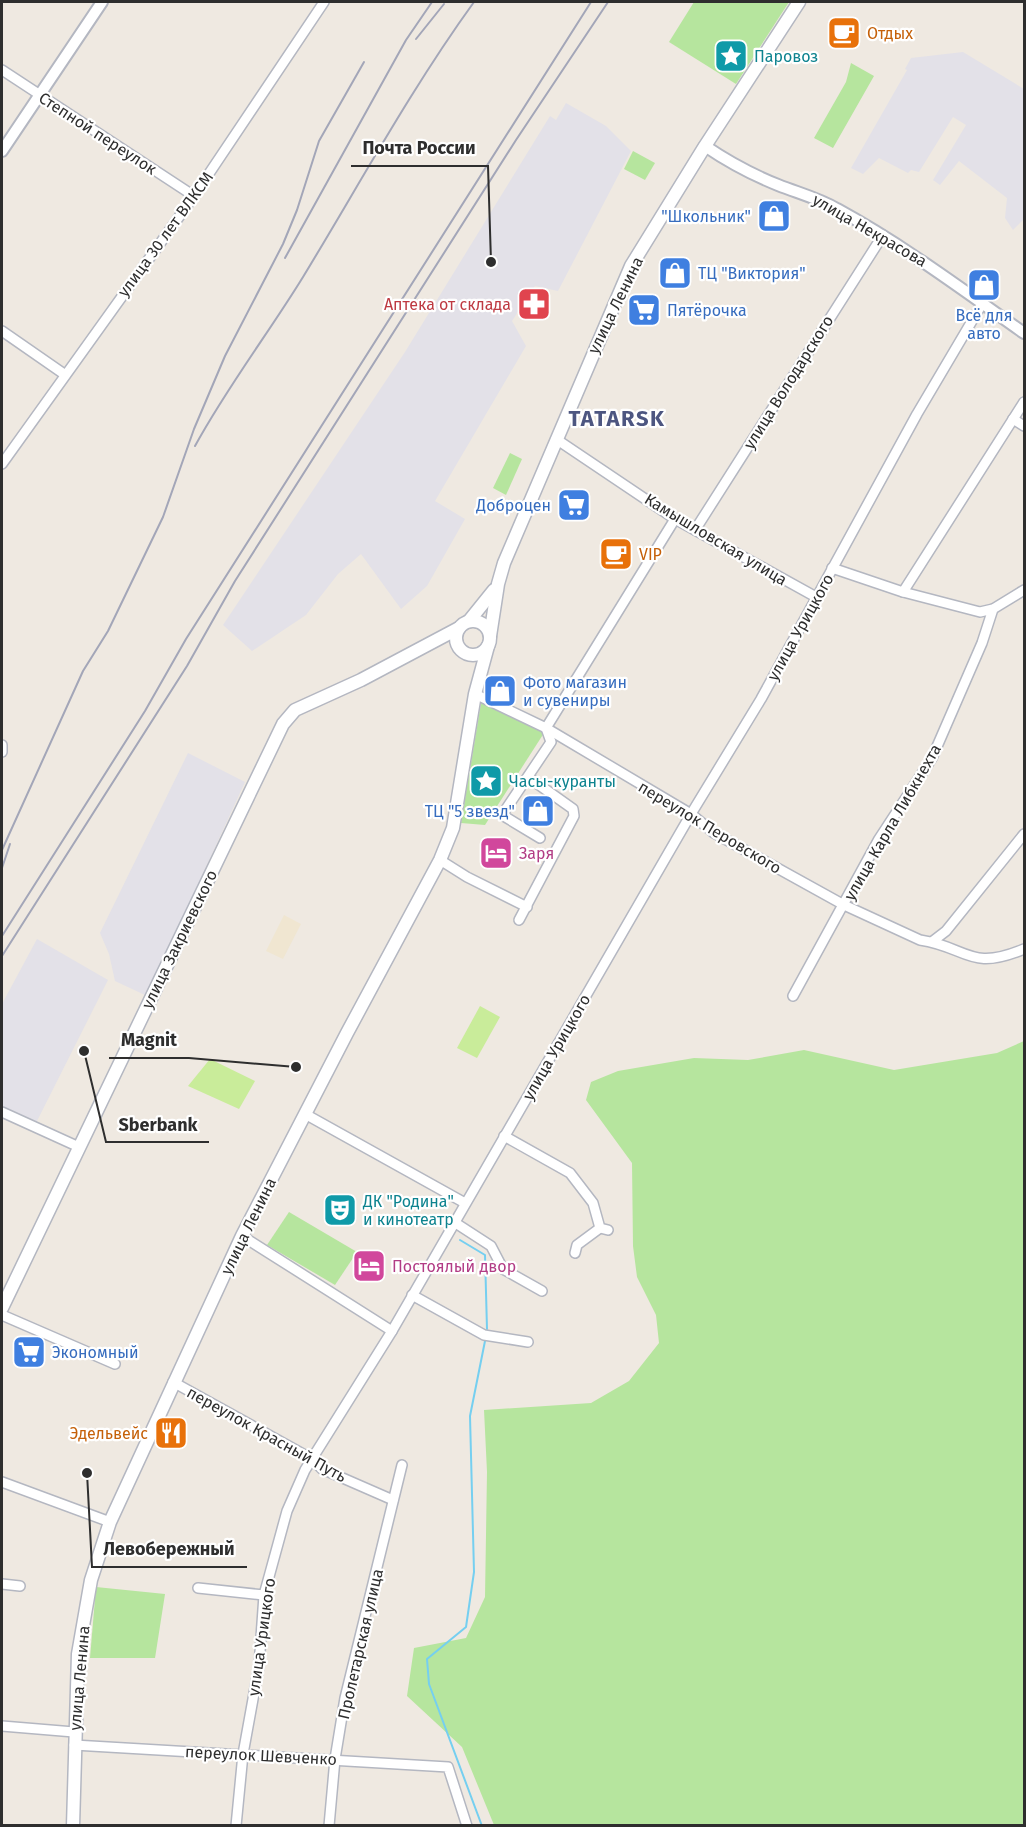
<svg xmlns="http://www.w3.org/2000/svg" width="1026" height="1827" font-family="'Fira Sans',sans-serif">
<rect width="100%" height="100%" fill="#efe9e1"/>
<g fill="#e3e1e8">
<polygon points="963,52 1024,89 1024,219 1013,230 1005,218 1007,198 959,161 940,185 933,180 966,125 953,117 919,172 911,170 908,173 879,158 863,174 851,168 907,70 905,69 911,58"/>
<polygon points="566,103 606,126 631,151 558,291 535,286 512,321 526,346 435,501 465,519 427,586 401,609 361,554 338,574 306,615 252,651 223,625 405,352 550,116 556,120"/>
<polygon points="188,753 245,782 147,996 115,981 109,954 100,933"/>
<polygon points="37,939 108,980 34,1127 2,1113 2,1004"/>
</g>
<polygon fill="#f0e6d1" points="284,915 301,924 283,959 266,951"/>
<g fill="#b6e59e">
<polygon points="694,2 789,2 736,84 669,42"/>
<polygon points="851,63 874,76 833,148 814,138 846,82"/>
<polygon points="633,151 655,163 645,180 624,169"/>
<polygon points="510,453 522,459 506,495 493,488"/>
<polygon points="481,703 544,733 485,825 461,823"/>
<polygon points="1024,1041 1024,1825 494,1825 462,1747 407,1696 414,1648 466,1638 485,1597 487,1472 484,1410 591,1403 629,1381 659,1343 656,1315 637,1277 633,1246 632,1163 586,1100 591,1082 618,1071 694,1058 748,1060 804,1050 894,1070 997,1053"/>
<polygon points="289,1212 357,1252 335,1285 267,1245"/>
<polygon points="96,1587 165,1594 155,1658 90,1658"/>
</g>
<g fill="#c9ec9a">
<polygon points="480,1006 500,1017 477,1058 457,1048"/>
<polygon points="210,1059 255,1081 239,1109 188,1086"/>
</g>
<g fill="none" stroke-linecap="round" stroke-linejoin="round">
<g stroke="#75cff0" stroke-width="2">
<polyline points="460,1240 485,1255 487,1329"/>
<polyline points="482,1826 429,1684 427,1659 466,1627 474,1572 470,1416 485,1341"/>
</g>
<defs>
<g id="minor">
<polyline points="2,70 194,196"/>
<polyline points="2,331 64,374"/>
<polyline points="1013,419 1024,426"/>
<polyline points="556,439 675,519 816,597"/>
<polyline points="2,464 194,196 324,2"/>
<polyline points="695,530 883,235"/>
<polyline points="832,568 903,592 980,612 993,609 1024,590"/>
<polyline points="903,592 1024,402"/>
<path d="M475,694L546,728L691,814L714,833L844,905L920,940C968,947 969,972 1024,949"/>
<polyline points="2,745 2,752"/>
<polyline points="540,838 502,815 551,742 546,728 675,519"/>
<polyline points="440,860 467,877 527,907"/>
<polyline points="519,920 574,816 573,809 528,777"/>
<polyline points="933,941 946,931 1024,834"/>
<polyline points="793,996 879,839 932,758 982,643 993,609"/>
<polyline points="2,1112 79,1147"/>
<polyline points="305,1114 465,1203"/>
<polyline points="504,1136 570,1173 593,1203 600,1228 608,1230"/>
<polyline points="454,1222 491,1246 503,1269 542,1291"/>
<polyline points="242,1236 392,1331"/>
<polyline points="575,1253 577,1245 600,1228"/>
<polyline points="412,1295 484,1335 528,1342"/>
<polyline points="2,1315 115,1364"/>
<polyline points="173,1382 312,1459 322,1469 393,1500"/>
<polyline points="2,1482 110,1522"/>
<polyline points="2,1584 20,1586"/>
<polyline points="198,1588 264,1595"/>
<polyline points="2,1726 74,1732"/>
<polyline points="74,1745 448,1767 467,1826"/>
<polyline points="236,1826 243,1754 259,1666 264,1595 287,1511 305,1470 392,1331 691,814 761,699 917,414 982,304"/>
<polyline points="329,1826 335,1759 345,1698 402,1465"/>
</g>
<g id="tertiary">
<path d="M705,146C727,161 753,175 778,185C798,193 818,198 837,209C903,245 963,290 1024,333"/>
<polyline points="2,151 102,2"/>
</g>
<g id="secondary">
<polyline points="469,621 494,590"/>
<circle cx="473" cy="638" r="17"/>
<polyline points="490,636 498,584 504,563 631,266 705,146 799,2"/>
<polyline points="2,1308 283,724 295,710 361,680 459,628"/>
<polyline points="73,1826 78,1654 91,1580 110,1522 242,1236 347,1033 440,860 453,828 475,694 488,646"/>
</g>
</defs>
<use href="#minor" stroke="#b4b7c1" stroke-width="12"/>
<use href="#tertiary" stroke="#b4b7c1" stroke-width="14"/>
<use href="#secondary" stroke="#b4b7c1" stroke-width="15"/>
<use href="#minor" stroke="#fff" stroke-width="9"/>
<use href="#tertiary" stroke="#fff" stroke-width="10"/>
<use href="#secondary" stroke="#fff" stroke-width="12"/>
<g stroke="#a3a6b8" stroke-width="2">
<polyline points="416,39 444,4"/>
<polyline points="285,258 406,40 432,2"/>
<path d="M195,446C227,387 268,334 303,277C359,185 411,89 474,2"/>
<polyline points="2,850 83,671 108,631 163,517 194,429 225,356 283,244 297,210 319,141 364,62"/>
<polyline points="2,868 10,844"/>
<polyline points="2,936 145,711 186,639 591,2"/>
<polyline points="2,956 187,666 235,581 516,140 608,2"/>
</g>
</g>
<defs>
<symbol id="cafe-square" viewBox="-11 -11 22 22"><rect x="-9" y="-9" width="18" height="18" rx="4" fill="#e8710a" stroke="#fff"/><path d="M-5.5-4.5H6V0H3Q3 3.5 0 3.5H-2.5Q-5.5 3.5-5.5 0ZM3-3.2v2h1.7v-2ZM-6 4.5H4V6H-6Z" fill="#fff"/></symbol>
<symbol id="sight-square" viewBox="-11 -11 22 22"><rect x="-9" y="-9" width="18" height="18" rx="4" fill="#0f9aa8" stroke="#fff"/><path d="M0-6L1.8-2.2L6-1.7L2.9 1.2L3.7 5.4L0 3.3L-3.7 5.4L-2.9 1.2L-6-1.7L-1.8-2.2Z" fill="#fff"/></symbol>
<symbol id="shop-square" viewBox="-11 -11 22 22"><rect x="-9" y="-9" width="18" height="18" rx="4" fill="#3f7fe0" stroke="#fff"/><path d="M-5-2.5h2.3a2.7 3.5 0 0 1 5.4 0H5L5.5 6h-11ZM-1.5-2.5h3a1.5 2.3 0 0 0-3 0Z" fill="#fff"/></symbol>
<symbol id="pharmacy-square" viewBox="-11 -11 22 22"><rect x="-9" y="-9" width="18" height="18" rx="4" fill="#e0444e" stroke="#fff"/><path d="M-2-6h4v4h4v4h-4v4h-4v-4h-4v-4h4Z" fill="#fff"/></symbol>
<symbol id="supermarket-square" viewBox="-11 -11 22 22"><rect x="-9" y="-9" width="18" height="18" rx="4" fill="#3f7fe0" stroke="#fff"/><path d="M-6-5.5h2.5l.6 2H6L4.5 2H-2.5L-4.4-4H-6ZM-1.5 3.2a1.3 1.3 0 1 0 .1 0ZM3 3.2a1.3 1.3 0 1 0 .1 0Z" fill="#fff"/></symbol>
<symbol id="hotel-square" viewBox="-11 -11 22 22"><rect x="-9" y="-9" width="18" height="18" rx="4" fill="#d1479c" stroke="#fff"/><path d="M-6-4.5h1.5V1H6V5H4.5V3h-9V5H-6ZM-4 0a1.8 1.8 0 1 1 3.6 0ZM.5 0V-2.5h3Q6-2.5 6 0Z" fill="#fff"/></symbol>
<symbol id="theatre-square" viewBox="-11 -11 22 22"><rect x="-9" y="-9" width="18" height="18" rx="4" fill="#0f9aa8" stroke="#fff"/><path d="M-5-5.5Q0-4 5-5.5V0Q5 5 0 6Q-5 5-5 0ZM-3.3-2.5H-1v1.5H-3.3ZM1-2.5H3.3v1.5H1ZM-2.8 1Q0 5.5 2.8 1Z" fill="#fff"/></symbol>
<symbol id="restaurant-square" viewBox="-11 -11 22 22"><rect x="-9" y="-9" width="18" height="18" rx="4" fill="#e8710a" stroke="#fff"/><path d="M-5-6h1v4h1v-4h1v4h1v-4h1v5L-1.5 .5V6h-2V.5L-5-1ZM5-6V6H3V1.5H1.5Q1.5-4 5-6Z" fill="#fff"/></symbol>
</defs>
<g fill-rule="evenodd">
<use href="#cafe-square" x="825" y="14" width="38" height="38"/>
<use href="#sight-square" x="712" y="37" width="38" height="38"/>
<use href="#shop-square" x="755" y="197" width="38" height="38"/>
<use href="#shop-square" x="656" y="254" width="38" height="38"/>
<use href="#shop-square" x="965" y="266" width="38" height="38"/>
<use href="#pharmacy-square" x="515" y="285" width="38" height="38"/>
<use href="#supermarket-square" x="625" y="291" width="38" height="38"/>
<use href="#supermarket-square" x="555" y="486" width="38" height="38"/>
<use href="#cafe-square" x="597" y="535" width="38" height="38"/>
<use href="#shop-square" x="481" y="672" width="38" height="38"/>
<use href="#sight-square" x="467" y="762" width="38" height="38"/>
<use href="#shop-square" x="519" y="792" width="38" height="38"/>
<use href="#hotel-square" x="477" y="834" width="38" height="38"/>
<use href="#theatre-square" x="321" y="1191" width="38" height="38"/>
<use href="#hotel-square" x="350" y="1247" width="38" height="38"/>
<use href="#supermarket-square" x="10" y="1333" width="38" height="38"/>
<use href="#restaurant-square" x="152" y="1414" width="38" height="38"/>
</g>
<g text-anchor="middle" stroke-width="4.5" stroke-linejoin="round" paint-order="stroke">
<g font-size="16" fill="#c56008" stroke="#fff" text-anchor="start">
<text x="867" y="39">Отдых</text>
<text x="639" y="560">VIP</text>
<text x="148" y="1439" text-anchor="end">Эдельвейс</text>
</g>
<g font-size="16" fill="#0d838f" stroke="#fff" text-anchor="start">
<text x="754" y="62">Паровоз</text>
<text x="509" y="787">Часы-куранты</text>
<text x="363" y="1207">ДК "Родина"<tspan x="363" dy="18">и кинотеатр</tspan></text>
</g>
<g font-size="16" fill="#2e2e2e" stroke="#fff">
<text transform="translate(98 133) rotate(33)" y="6">Степной переулок</text>
<text transform="translate(870 230) rotate(30)" y="6">улица Некрасова</text>
<text transform="translate(165 234) rotate(-54)" y="6">улица 30 лет ВЛКСМ</text>
<text transform="translate(615 305) rotate(-64)" y="6">улица Ленина</text>
<text transform="translate(788 382) rotate(-58)" y="6">улица Володарского</text>
<text transform="translate(716 539) rotate(31)" y="6">Камышловская улица</text>
<text transform="translate(800 627) rotate(-61)" y="6">улица Урицкого</text>
<text transform="translate(892 822) rotate(-60)" y="6">улица Карла Либкнехта</text>
<text transform="translate(710 827) rotate(31)" y="6">переулок Перовского</text>
<text transform="translate(179 939) rotate(-64)" y="6">улица Закриевского</text>
<text transform="translate(556 1047) rotate(-60)" y="6">улица Урицкого</text>
<text transform="translate(248 1226) rotate(-64)" y="6">улица Ленина</text>
<text transform="translate(267 1434) rotate(29)" y="6">переулок Красный Путь</text>
<text transform="translate(261 1637) rotate(-82)" y="6">улица Урицкого</text>
<text transform="translate(360 1644) rotate(-77)" y="6">Пролетарская улица</text>
<text transform="translate(79 1678) rotate(-85)" y="6">улица Ленина</text>
<text transform="translate(261 1755) rotate(3)" y="6">переулок Шевченко</text>
</g>
<g font-size="16" fill="#366cbe" stroke="#fff" text-anchor="start">
<text x="751" y="222" text-anchor="end">"Школьник"</text>
<text x="698" y="279">ТЦ "Виктория"</text>
<text x="667" y="316">Пятёрочка</text>
<text x="984" y="321" text-anchor="middle">Всё для<tspan x="984" dy="18">авто</tspan></text>
<text x="551" y="511" text-anchor="end">Доброцен</text>
<text x="523" y="688">Фото магазин<tspan x="523" dy="18">и сувениры</tspan></text>
<text x="515" y="817" text-anchor="end">ТЦ "5 звезд"</text>
<text x="52" y="1358">Экономный</text>
</g>
<g font-size="16" fill="#be3a42" stroke="#fff" text-anchor="end">
<text x="511" y="310">Аптека от склада</text>
</g>
<g font-size="16" fill="#b23c85" stroke="#fff" text-anchor="start">
<text x="519" y="859">Заря</text>
<text x="392" y="1272">Постоялый двор</text>
</g>
<g font-size="22" font-weight="bold" letter-spacing="1.5" fill="#4d5680" stroke="#fff">
<text x="617" y="426">TATARSK</text>
</g>
</g>
<path fill="none" stroke="#2e2e2e" stroke-width="2" d="M491 262L488 166H351M296 1067L189 1058H109M84 1051L106 1142H209M87 1473L92 1567H247"/>
<g fill="#2e2e2e" stroke="#fff" stroke-width="2">
<circle cx="491" cy="262" r="6"/>
<circle cx="296" cy="1067" r="6"/>
<circle cx="84" cy="1051" r="6"/>
<circle cx="87" cy="1473" r="6"/>
</g>
<g font-size="18" text-anchor="middle" font-weight="bold" fill="#2e2e2e" stroke="#fff" stroke-width="4.5" stroke-linejoin="round" paint-order="stroke">
<text x="419" y="154">Почта России</text>
<text x="149" y="1046">Magnit</text>
<text x="158" y="1131">Sberbank</text>
<text x="169" y="1555">Левобережный</text>
</g>
<rect width="1026" height="1827" fill="none" stroke="#2e2e2e" stroke-width="6"/>
</svg>
